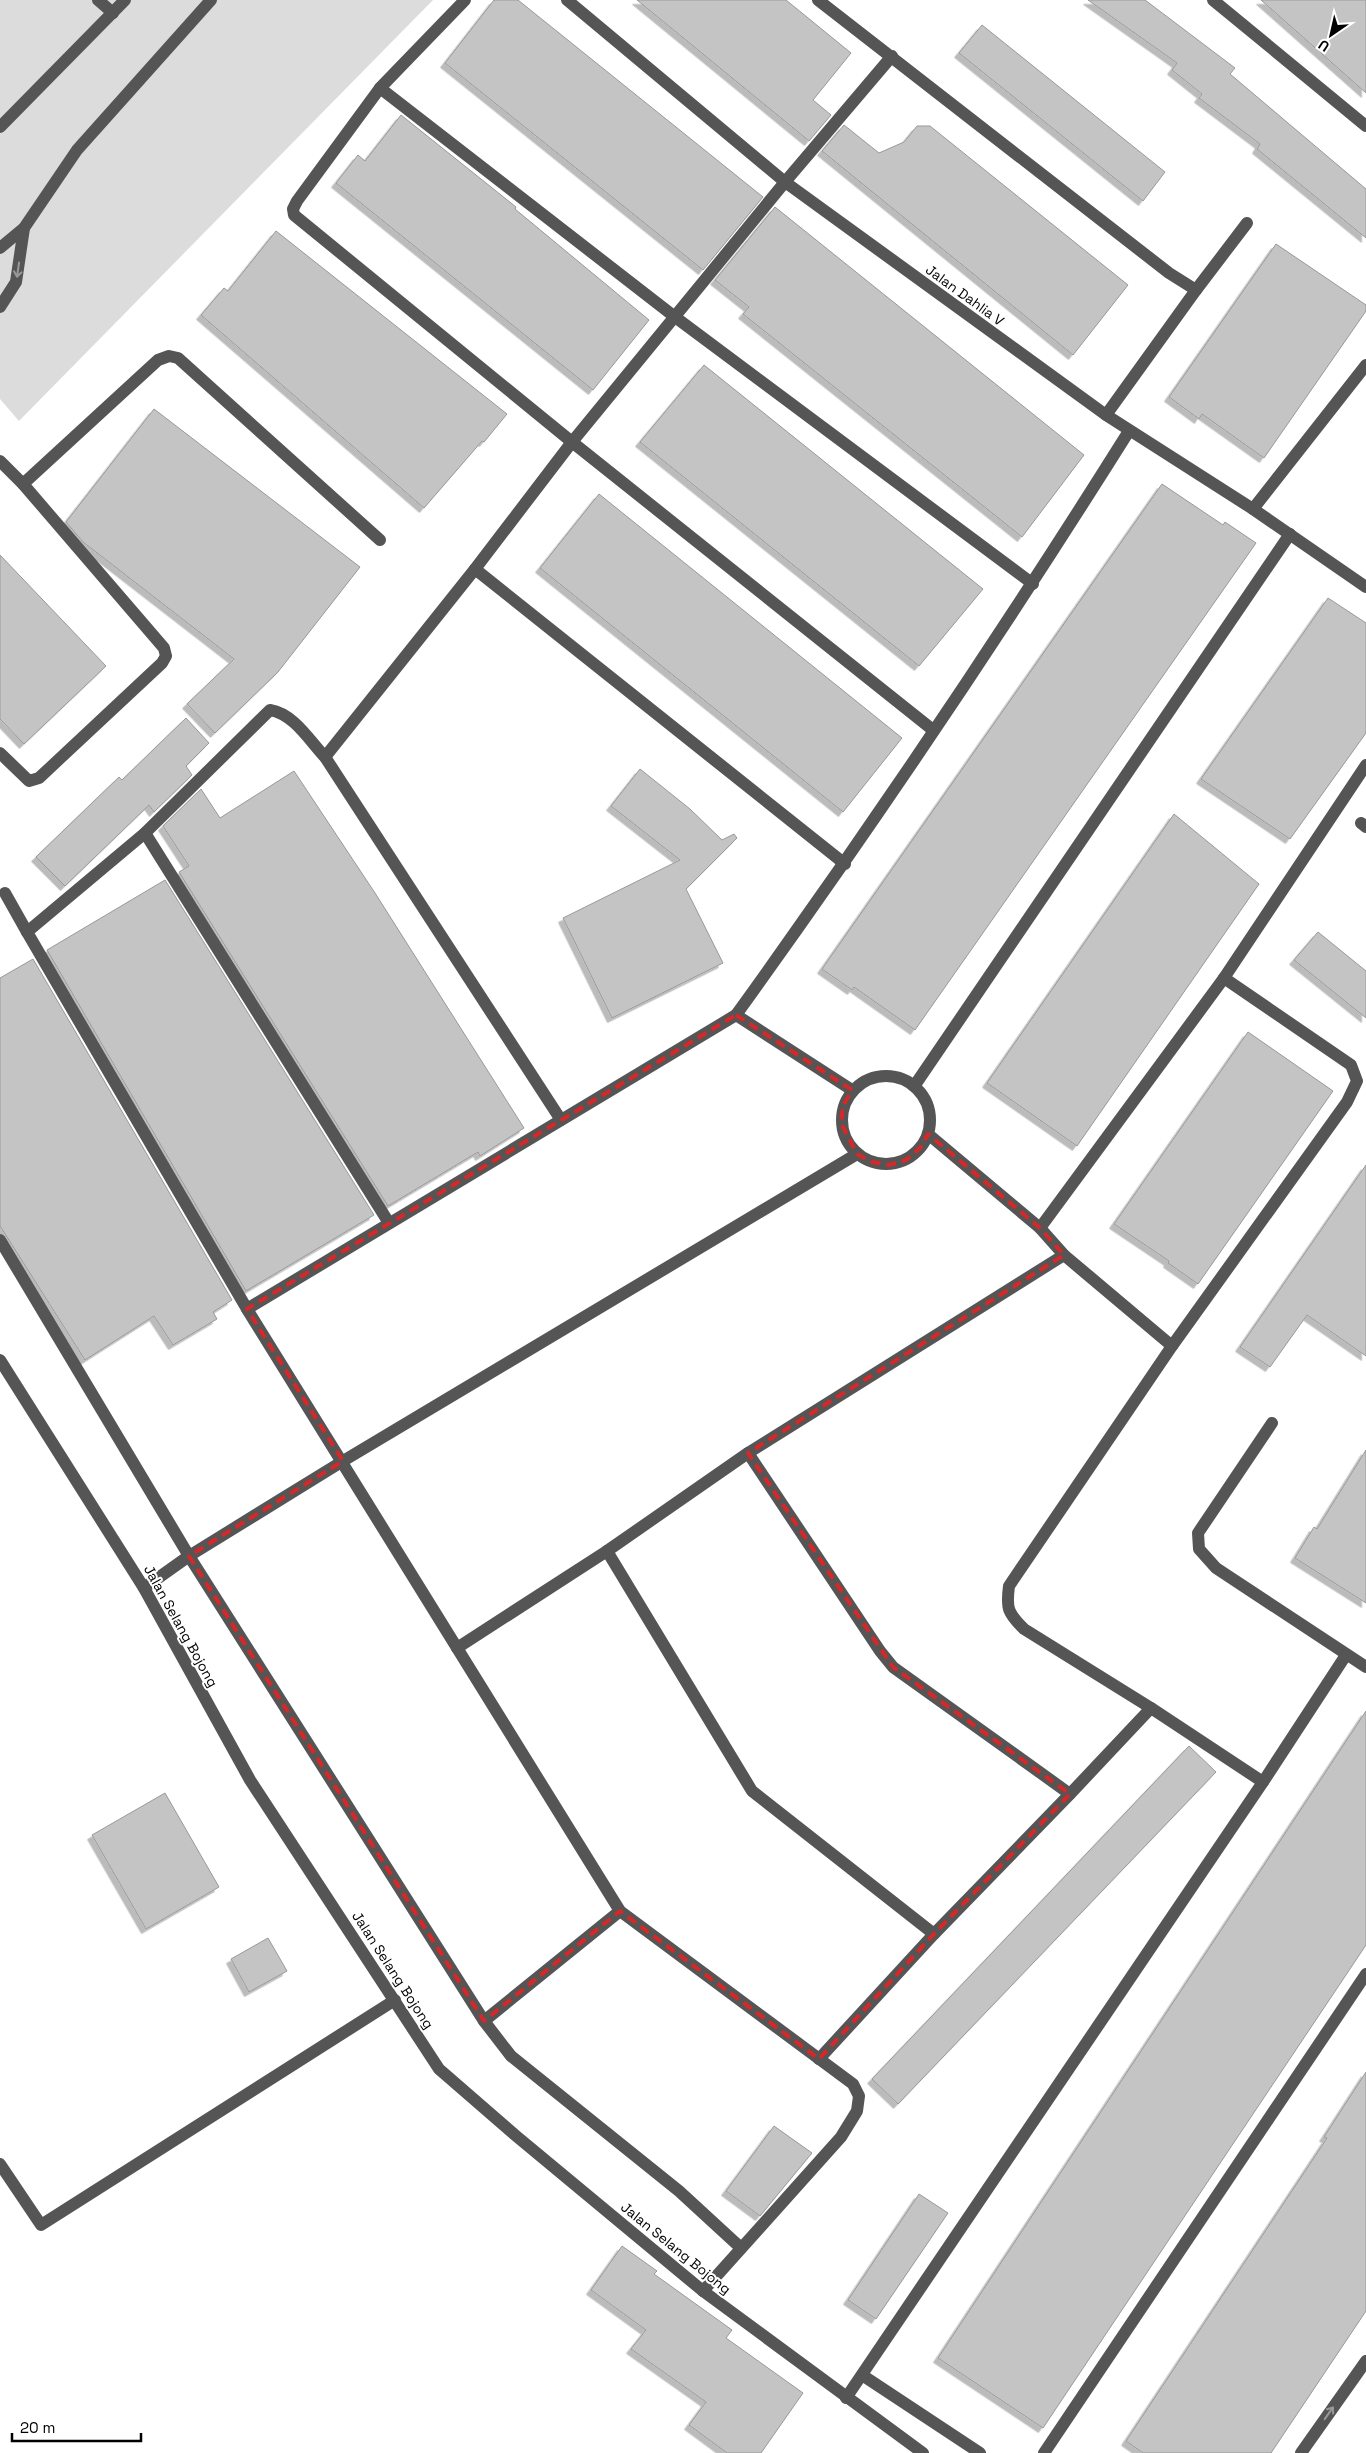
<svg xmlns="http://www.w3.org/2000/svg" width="1366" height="2453" font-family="'Space Grotesk',sans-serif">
<defs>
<filter id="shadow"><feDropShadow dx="-4.5" dy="4.5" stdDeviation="0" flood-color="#0004"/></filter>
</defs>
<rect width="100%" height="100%" fill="#fff"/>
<polygon fill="#dcdcdc" points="0,0 433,0 19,421 0,399"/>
<g fill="#c4c4c4" stroke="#999" filter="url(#shadow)">
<polygon points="494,0 518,0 763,197 703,270 445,63"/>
<polygon points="637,0 786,0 851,53 813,100 831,115 809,141"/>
<polygon points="1088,0 1145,0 1235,68 1230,74 1366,189 1366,238 1257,149 1260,144 1199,98 1202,94 1172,70 1177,63"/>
<polygon points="1261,0 1366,0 1366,93"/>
<polygon points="982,25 1165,172 1143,201 959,53"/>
<polygon points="401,115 516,207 515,209 649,320 593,390 336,183 358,155 365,161"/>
<polygon points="844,125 879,153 904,142 917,126 930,126 1128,285 1073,355 822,151"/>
<polygon points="775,207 1084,455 1022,537 743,314 749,307 715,280"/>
<polygon points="276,231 507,414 484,442 482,441 424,508 201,315 224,288 228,291"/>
<polygon points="1276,244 1366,305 1366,311 1264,458 1202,414 1199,419 1169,397"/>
<polygon points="704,365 983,589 919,666 640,442"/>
<polygon points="154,409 360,567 278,672 215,733 187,704 234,659 83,542 66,522"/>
<polygon points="1162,484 1223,525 1225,522 1256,543 915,1030 854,987 852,990 822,969"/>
<polygon points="599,494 902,738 843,812 540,568"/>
<polygon points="0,555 106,666 24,744 0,719"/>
<polygon points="1328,598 1366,623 1366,733 1290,839 1201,779"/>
<polygon points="186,718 209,743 186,766 192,775 154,812 149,805 65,886 36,857 119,777 122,780"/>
<polygon points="640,769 690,809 722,840 734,834 737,838 686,889 723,963 612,1018 563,918 680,860 611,806"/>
<polygon points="294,771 375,893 524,1128 480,1156 478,1152 388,1206 179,872 189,866 163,826 201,789 220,818"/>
<polygon points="1174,814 1259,884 1077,1146 987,1083"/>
<polygon points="165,880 374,1215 246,1291 47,950"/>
<polygon points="1318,932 1366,971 1366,1018 1294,960"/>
<polygon points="33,959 232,1300 213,1312 217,1319 173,1345 154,1316 85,1360 0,1226 0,978"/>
<polygon points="1248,1032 1333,1091 1198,1284 1168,1263 1169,1261 1114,1224"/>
<polygon points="1366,1165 1366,1356 1307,1315 1270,1367 1240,1347"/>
<polygon points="1366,1450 1366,1603 1295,1558 1314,1527 1317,1529"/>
<polygon points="1366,1711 1366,1945 1043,2428 938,2358"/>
<polygon points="1189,1746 1216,1772 898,2104 872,2079"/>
<polygon points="165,1793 219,1887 146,1929 92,1835"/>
<polygon points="268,1938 287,1971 249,1992 231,1959"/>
<polygon points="1366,2072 1366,2311 1271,2453 1143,2453 1126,2441 1327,2138 1324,2137"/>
<polygon points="774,2126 812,2153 760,2216 726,2191"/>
<polygon points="919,2194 948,2213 876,2319 848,2300"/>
<polygon points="622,2246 657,2271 654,2274 732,2330 726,2338 803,2393 761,2453 727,2453 689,2425 706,2402 631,2349 646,2330 591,2290"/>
</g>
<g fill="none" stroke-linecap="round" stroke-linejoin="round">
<g stroke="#555" stroke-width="12">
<polyline points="98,0 113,13"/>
<polyline points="465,0 380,88 297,201 293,209 294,215 572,442 933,730"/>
<polyline points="567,0 785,182 1106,415 1253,509 1366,587"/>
<polyline points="818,0 1169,273 1196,290 1106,415"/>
<polyline points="1213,0 1366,126"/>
<polyline points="380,88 675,317 1033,584"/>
<polyline points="0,127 125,0"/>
<polyline points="0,248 24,228 77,150 211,0"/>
<polyline points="1196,290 1247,223"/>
<polyline points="0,307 16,282 24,228"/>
<polyline points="0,461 23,484 164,648 166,656 162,663 39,778 29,781 0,753"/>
<polyline points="23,484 158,360 169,356 178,358 380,540"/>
<polyline points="1253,509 1366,365"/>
<polyline points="475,569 845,864"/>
<polyline points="325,757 475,569 572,442 785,182 892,56"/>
<polyline points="1361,823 1366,827"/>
<polyline points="145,833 389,1223"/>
<polyline points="5,893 27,932"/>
<path d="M1224,978L1351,1065L1357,1081L1347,1102L1172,1346L1009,1586C1006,1609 1008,1613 1024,1629L1151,1708L1263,1782"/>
<path d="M736,1015C873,825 1004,630 1129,431"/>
<circle cx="886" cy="1120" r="44"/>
<polyline points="915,1085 1290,534"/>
<path d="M561,1120L325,757C309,740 294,714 270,710L145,833L27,932L247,1309L620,1911L853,2084L859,2096L857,2111L841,2137L703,2291"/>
<polyline points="928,1134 1040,1228 1064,1255 1172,1346"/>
<polyline points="1040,1228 1224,978 1366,765"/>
<polyline points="0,1240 189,1556 484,2021 511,2056 679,2191 741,2248"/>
<polyline points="247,1309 736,1015 852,1090"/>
<polyline points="0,1360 144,1588 250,1780 439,2069 515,2135 703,2291 923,2453"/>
<polyline points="1272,1423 1198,1533 1199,1549 1216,1568 1366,1667"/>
<polyline points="748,1453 880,1651 893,1667 1070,1794"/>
<polyline points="607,1551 752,1791 934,1934"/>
<polyline points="144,1588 189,1556 343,1461 857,1154"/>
<polyline points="457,1648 607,1551 748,1453 1064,1255"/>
<polyline points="484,2021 620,1911"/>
<polyline points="819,2059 934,1934 1070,1794 1151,1708"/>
<polyline points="0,2164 41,2225 395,2000"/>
<polyline points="862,2375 980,2453"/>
<polyline points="846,2398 1263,1782 1346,1655"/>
<polyline points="1044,2453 1366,1974"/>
<polyline points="1301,2453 1366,2361"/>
</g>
</g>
<defs><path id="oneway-shaft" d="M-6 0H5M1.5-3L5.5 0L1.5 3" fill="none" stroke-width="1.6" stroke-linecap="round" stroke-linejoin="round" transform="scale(1.25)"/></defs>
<g stroke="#999">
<use href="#oneway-shaft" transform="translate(18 270) rotate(98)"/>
<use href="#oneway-shaft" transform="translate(1329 2413) rotate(-55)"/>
</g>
<path fill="none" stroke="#d62828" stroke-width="4" stroke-dasharray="10 6" stroke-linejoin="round" d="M736,1015L852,1090L843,1106L841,1123L857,1154L872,1162L889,1165L906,1160L920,1148L928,1134L1040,1228L1064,1255L748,1453L893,1667L1070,1794L934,1934L819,2059L620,1911L484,2021L189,1556L343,1461L247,1309Z"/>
<g text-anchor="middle" stroke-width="4" stroke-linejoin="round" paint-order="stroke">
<g font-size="14" fill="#000" stroke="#fff">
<text transform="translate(965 295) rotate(36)" y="5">Jalan Dahlia V</text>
<text transform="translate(181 1626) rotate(61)" y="5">Jalan Selang Bojong</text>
<text transform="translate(393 1970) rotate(57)" y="5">Jalan Selang Bojong</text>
<text transform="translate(676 2248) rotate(39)" y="5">Jalan Selang Bojong</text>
</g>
</g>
<g transform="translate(1331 35) rotate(214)" stroke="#ffffff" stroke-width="4" paint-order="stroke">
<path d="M0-4L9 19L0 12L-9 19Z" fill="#000000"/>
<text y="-8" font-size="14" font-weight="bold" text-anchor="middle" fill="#000000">U</text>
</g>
<path d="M12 2433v8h129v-8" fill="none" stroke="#000000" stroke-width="2.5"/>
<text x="20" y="2433" font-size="15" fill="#000000" stroke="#ffffff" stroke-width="4" paint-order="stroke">20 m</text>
</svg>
